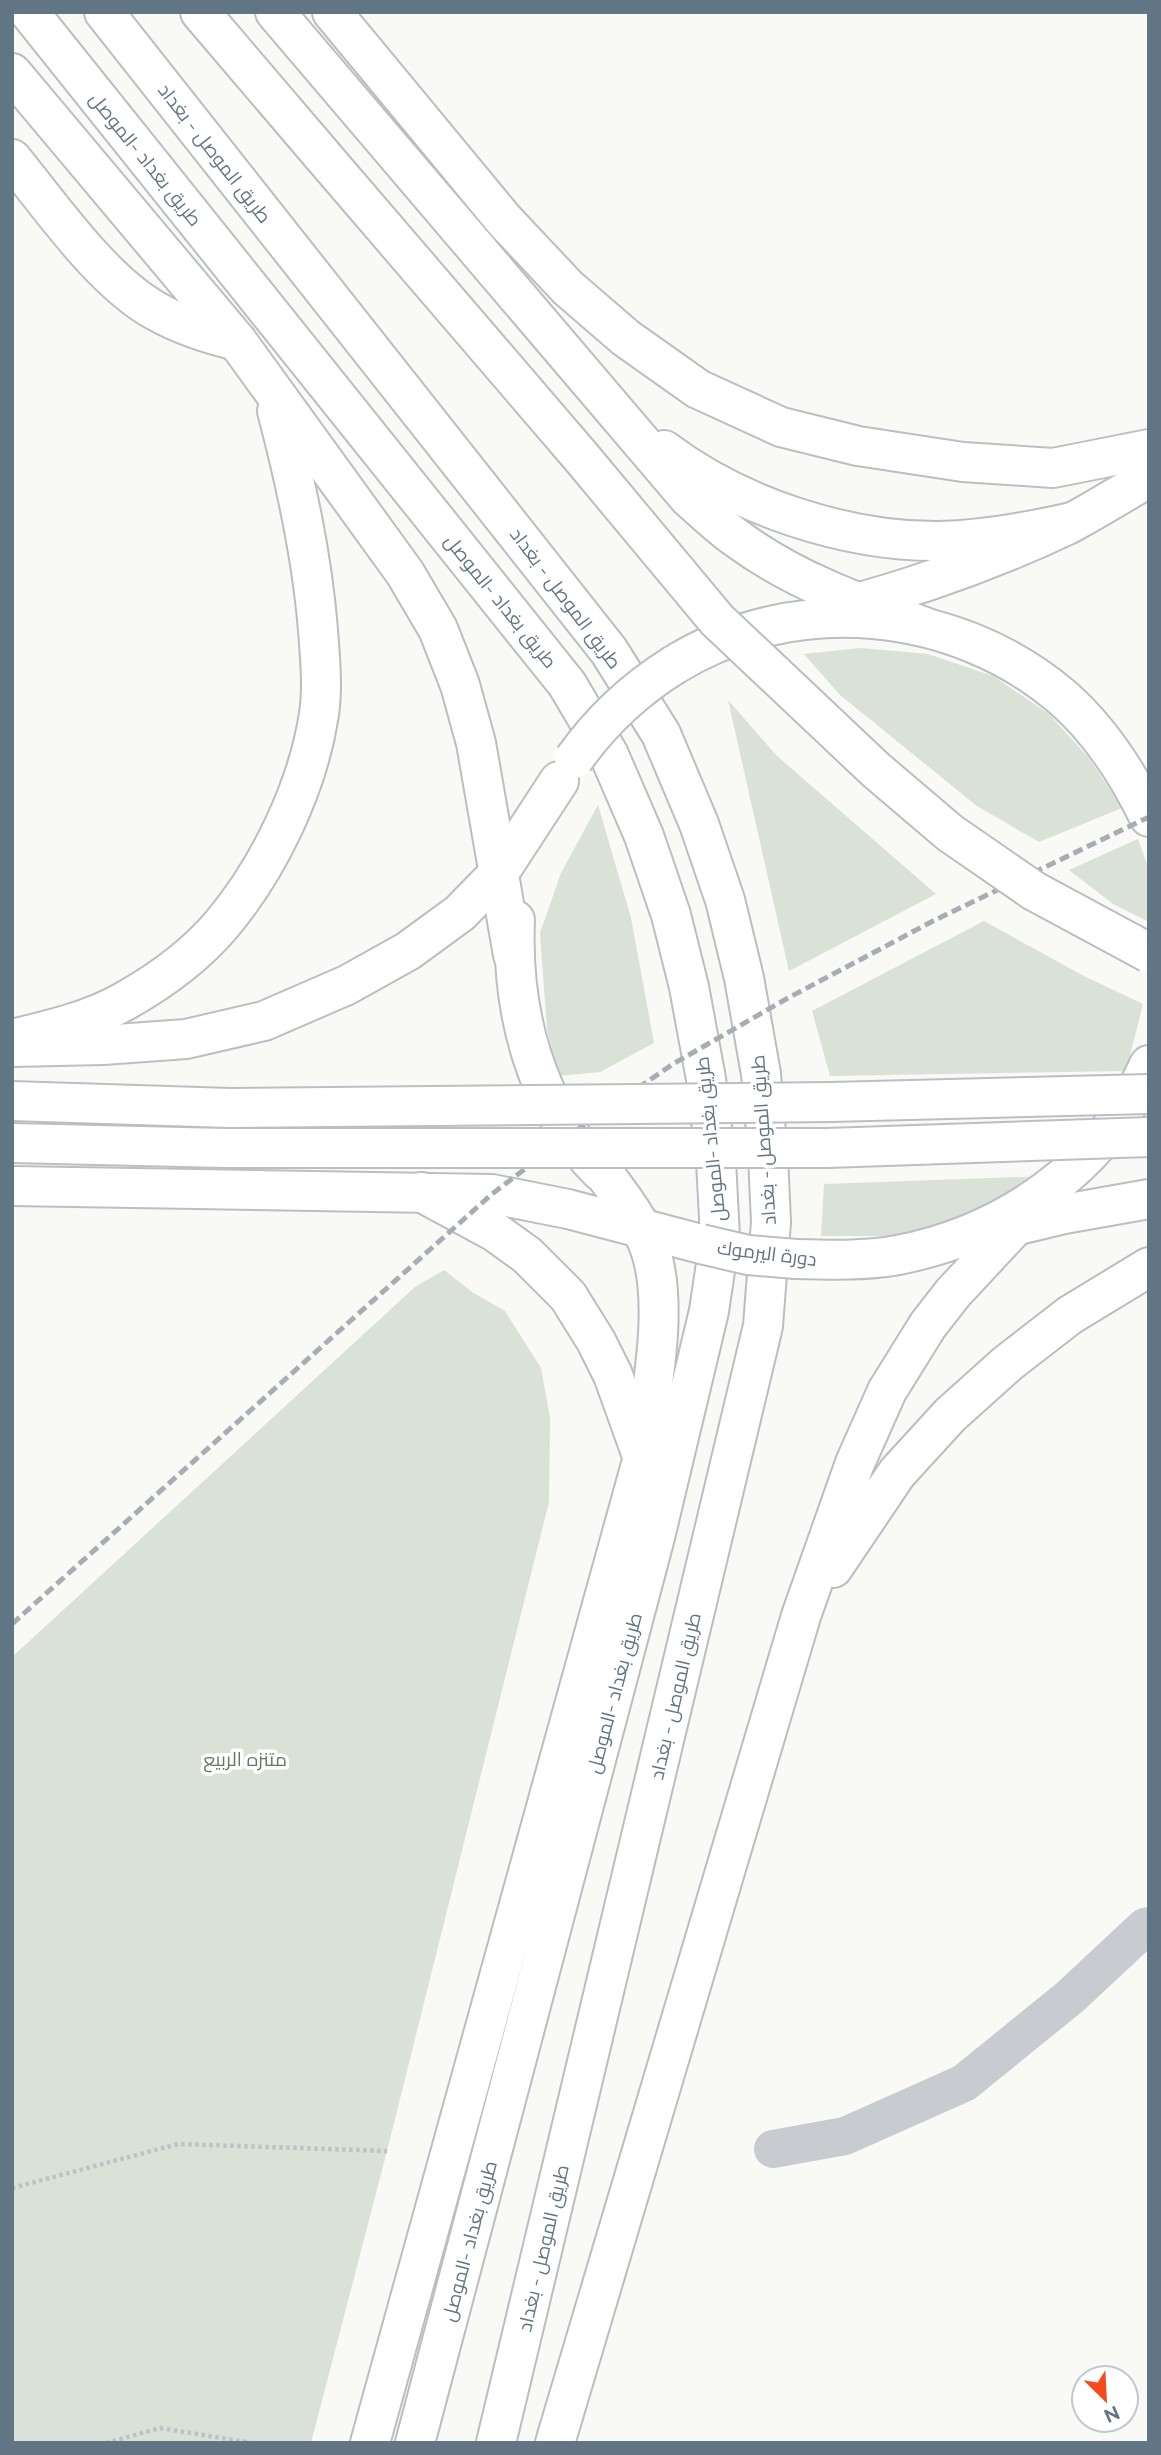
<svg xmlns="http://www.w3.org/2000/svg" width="1161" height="2455" font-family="Raleway,Cairo,sans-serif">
<rect width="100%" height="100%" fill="#f9f9f6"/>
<g fill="#dae1d6">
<polygon points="861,648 928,654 993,676 1049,714 1089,758 1122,808 1039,842 977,806 840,695 804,654"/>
<polygon points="728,700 777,756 936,894 789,971"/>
<polygon points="598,805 631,918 654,1043 600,1072 558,1076 547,1029 540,933 561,873"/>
<polygon points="1138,839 1149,870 1149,922 1113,904 1069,870"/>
<polygon points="984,921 1082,975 1143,1004 1126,1071 830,1076 812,1011"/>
<polygon points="1048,1176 976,1218 896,1236 821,1236 824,1184"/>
<polygon points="444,1270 472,1292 505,1311 541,1368 550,1418 549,1502 387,2151 311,2443 12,2443 12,1657 415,1287"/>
</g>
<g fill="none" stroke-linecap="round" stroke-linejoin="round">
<defs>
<g id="major">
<polyline points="332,12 504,220 568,288 626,338 698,389 781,427 858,446 963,462 1053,468 1149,449"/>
<path d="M12,159C52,208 102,281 156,311C182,326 208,334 237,341"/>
<path d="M842,607C920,586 996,559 1069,524C1096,510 1122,493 1149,478"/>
<path d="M674,665C794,591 955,606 1062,697C1100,730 1127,772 1149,817"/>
<path d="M515,920C511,1010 535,1106 600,1171"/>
<polyline points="12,1047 103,1045 186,1039 264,1021 347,985 408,951 460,913 499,873 559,781"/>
<polyline points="12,1186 492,1194 568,1209 701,1244"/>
<polyline points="1010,1227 1064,1214 1149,1199"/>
<path d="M796,1259C830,1260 865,1261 898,1255C1006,1234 1103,1167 1149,1065"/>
</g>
<g id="highway">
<polyline points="29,12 567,684 609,755 644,836 671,915 689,987 706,1079 716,1161 720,1237 709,1311 655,1537 415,2443"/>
<polyline points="104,12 609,651 661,734 699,824 725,900 744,978 761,1074 768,1156 771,1222 763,1326 496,2443"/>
<polyline points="200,12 322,155"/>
<path d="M275,12L689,498C705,512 721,528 739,540C795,581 860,604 925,627"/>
<polyline points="12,73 237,341 405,573 438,629 460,685 476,743 513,955"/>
<path d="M664,450C738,506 846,542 939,541C984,540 1028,532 1072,522"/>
<path d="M12,1039C49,1030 89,1021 123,1002C159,982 195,956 222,924C269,868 308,787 319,714C323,687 320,657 318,630C312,555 296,483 277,411"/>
<polyline points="421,1192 495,1232 527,1255 568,1296 596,1341 613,1375 641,1453"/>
<polyline points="833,1568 897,1473 950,1415 1008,1363 1070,1315 1149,1267"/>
<path d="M370,2443L643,1457C650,1397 670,1307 650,1249C641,1222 623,1199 606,1176"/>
<polyline points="555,2443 801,1616 855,1463 887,1391 928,1325 953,1293 1046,1193"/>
</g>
</defs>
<use href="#major" stroke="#bbbfc3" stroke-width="42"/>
<use href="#highway" stroke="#babec1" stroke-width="42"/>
<g stroke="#bfc2c4" stroke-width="4.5" stroke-dasharray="3.5 3.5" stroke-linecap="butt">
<polyline points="12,2188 178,2144 387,2151"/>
<polyline points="106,2443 160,2428 252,2443"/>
</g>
<polyline stroke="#c8ccd0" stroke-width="38" points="773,2149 845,2136 964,2083 1070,1997 1145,1927 1149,1926"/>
<use href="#major" stroke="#fff" stroke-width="38"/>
<use href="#highway" stroke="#fff" stroke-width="38"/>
<polyline stroke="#a6adb3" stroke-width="5" stroke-dasharray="10 5" stroke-linecap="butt" points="12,1624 492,1194 571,1134 673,1064 788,998 933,921 1149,817"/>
<defs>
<g id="major-bridge">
<path d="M574,759C601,721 634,690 674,665"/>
<polyline points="12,1101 230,1108 831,1102 1149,1094"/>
<polyline points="12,1143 225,1148 827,1148 1149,1137"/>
<polyline points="701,1244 748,1255 796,1259"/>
</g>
<polyline id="highway-bridge" points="322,155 582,458 717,620 876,770 950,833 1034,891 1149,953"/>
</defs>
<use href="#major-bridge" stroke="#bbbfc3" stroke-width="42" stroke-linecap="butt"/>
<use href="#highway-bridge" stroke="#babec1" stroke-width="42" stroke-linecap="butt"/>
<use href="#major-bridge" stroke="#fff" stroke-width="38"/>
<use href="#highway-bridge" stroke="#fff" stroke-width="38"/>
</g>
<g text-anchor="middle" stroke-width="7" stroke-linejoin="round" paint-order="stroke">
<g font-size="19" fill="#617584" stroke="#fff">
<text transform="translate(215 153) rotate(52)" y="7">طريق الموصل - بغداد</text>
<text transform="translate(146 159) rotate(51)" y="7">طريق بغداد -الموصل</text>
<text transform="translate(566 598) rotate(53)" y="7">طريق الموصل - بغداد</text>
<text transform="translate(501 601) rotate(51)" y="7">طريق بغداد -الموصل</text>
<text transform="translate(710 1139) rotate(-96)" y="7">طريق بغداد -الموصل</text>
<text transform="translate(763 1140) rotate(-94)" y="7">طريق الموصل - بغداد</text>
<text transform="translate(767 1253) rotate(7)" y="7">دورة اليرموك</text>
<text transform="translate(614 1693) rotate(-75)" y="7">طريق بغداد -الموصل</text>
<text transform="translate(675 1696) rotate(-77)" y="7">طريق الموصل - بغداد</text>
<text transform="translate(469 2241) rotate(-75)" y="7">طريق بغداد -الموصل</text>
<text transform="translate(543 2248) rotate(-77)" y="7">طريق الموصل - بغداد</text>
</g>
<g font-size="19" fill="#667a60" stroke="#fff">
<text x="245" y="1766">متنزه الربيع</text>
</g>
</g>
<rect width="1161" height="2455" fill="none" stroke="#617584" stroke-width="28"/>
<g transform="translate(1105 2399) rotate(156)"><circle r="33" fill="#ffffff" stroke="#c0c8ce" stroke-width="2"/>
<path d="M0-5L12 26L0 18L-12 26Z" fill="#f54b1a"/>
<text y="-10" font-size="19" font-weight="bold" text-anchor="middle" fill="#617584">N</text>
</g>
</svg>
